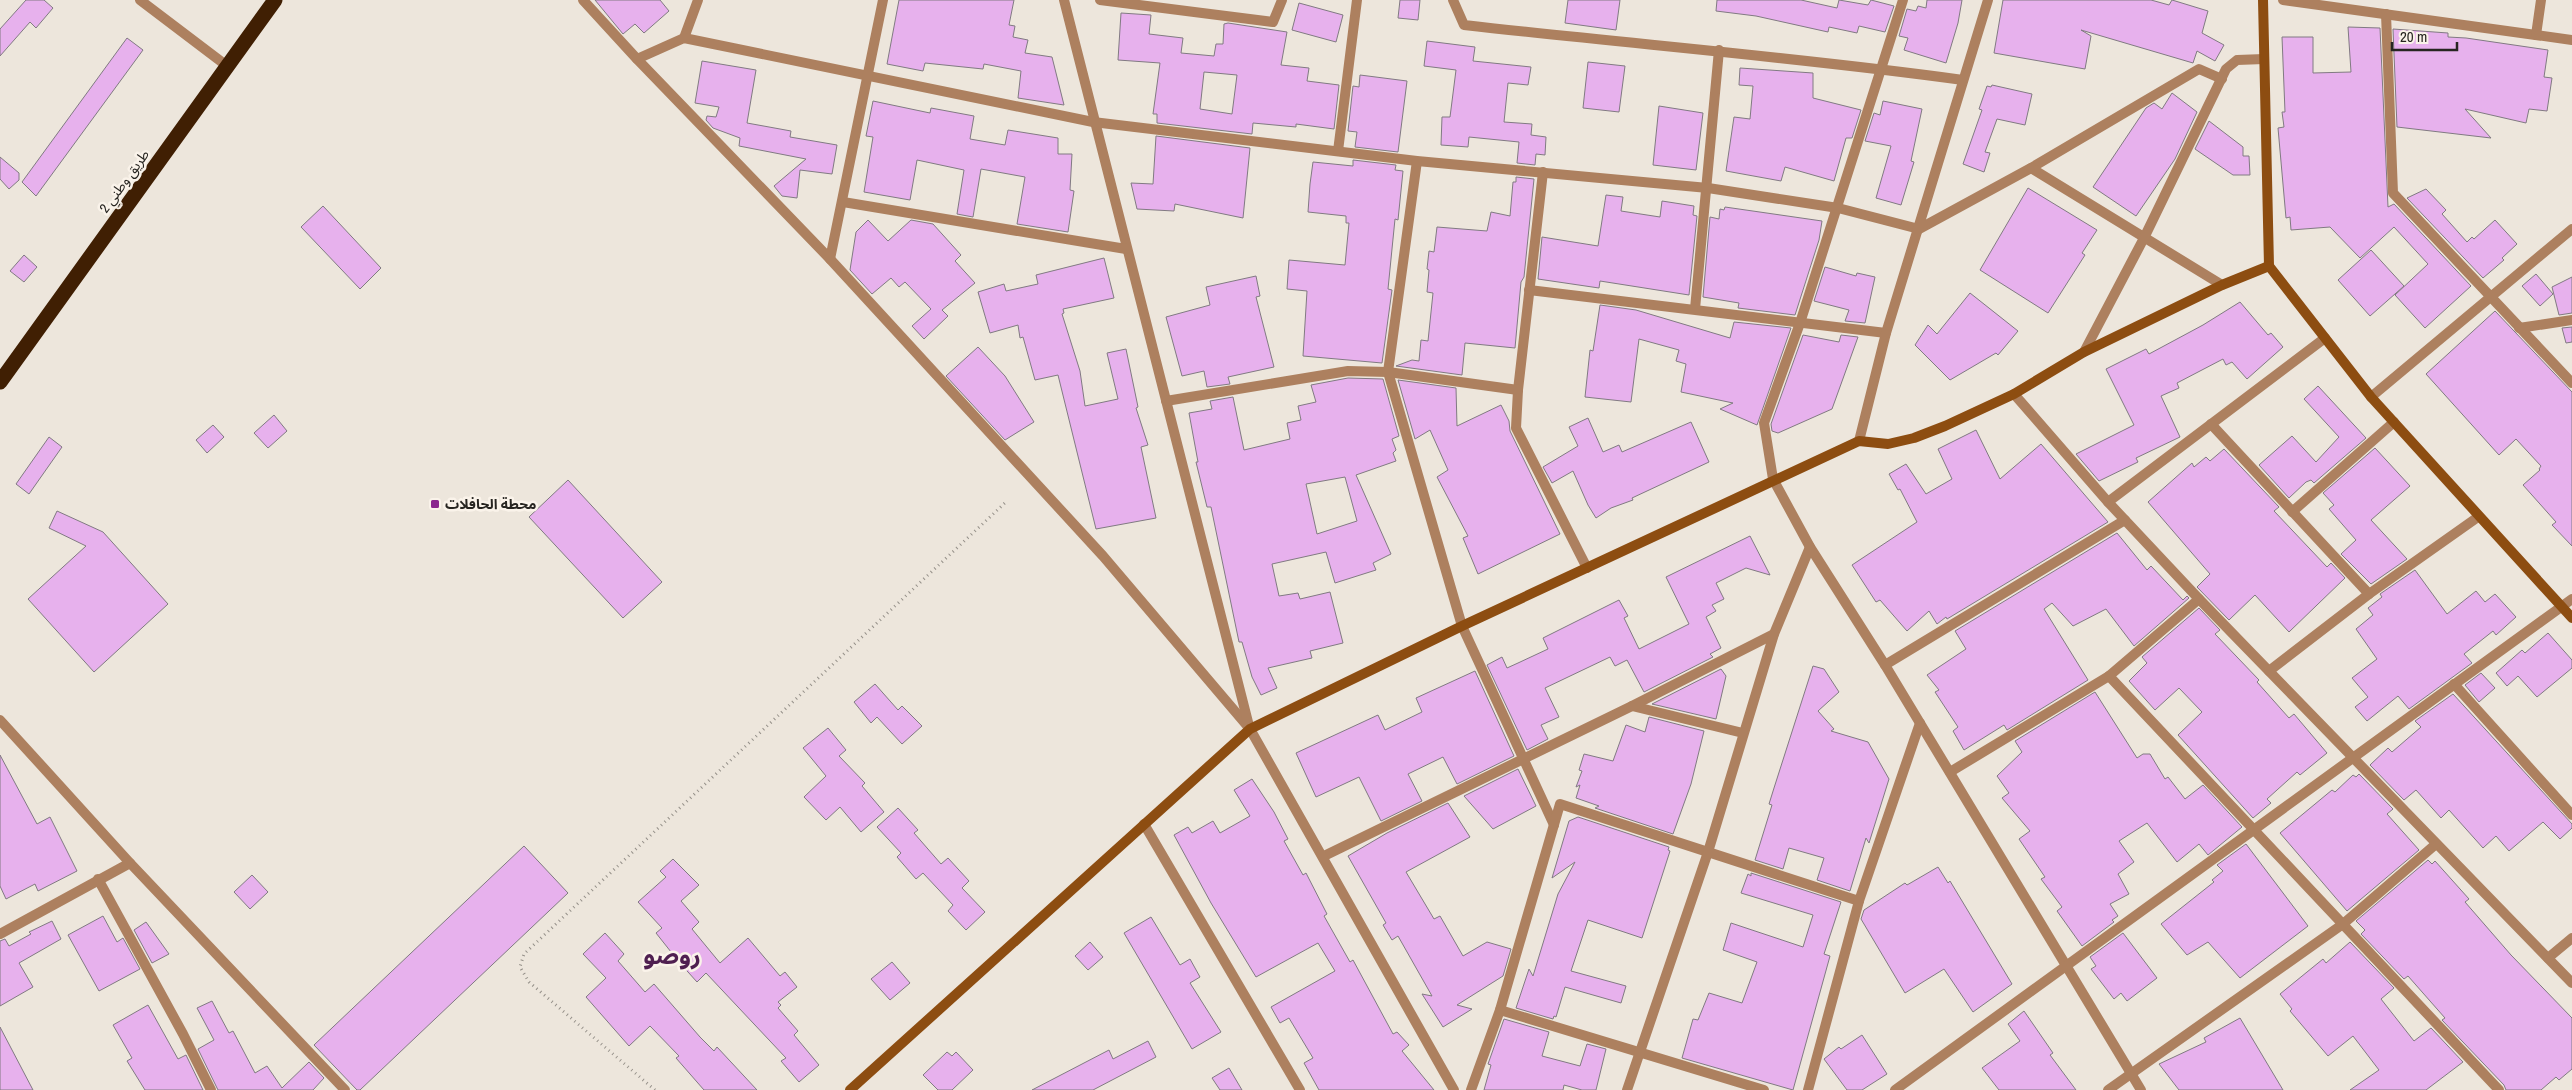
<svg xmlns="http://www.w3.org/2000/svg" width="2572" height="1090" font-family="'Archivo Narrow','Noto Sans Arabic',sans-serif">
<rect width="100%" height="100%" fill="#ede6dc"/>
<g fill="#e7b1ed" stroke="#817a82" fill-rule="evenodd">
<polygon points="26,0 44,0 53,8 36,28 30,22 0,56 0,29"/>
<polygon points="595,0 660,0 669,11 644,33 635,24 623,34"/>
<polygon points="899,0 1014,0 1009,25 1015,26 1013,37 1028,40 1025,53 1052,57 1064,105 1018,98 1021,71 984,64 983,69 925,63 923,71 887,64"/>
<polygon points="1400,0 1420,0 1418,20 1398,18"/>
<polygon points="1568,0 1620,0 1616,30 1565,23"/>
<polygon points="1717,0 1801,0 1837,8 1839,0 1868,5 1871,0 1894,6 1885,32 1859,26 1857,33 1829,27 1828,32 1756,16 1716,11"/>
<polygon points="1927,0 1962,0 1958,23 1946,63 1904,50 1908,38 1899,36 1907,9 1916,11 1918,6 1926,8"/>
<polygon points="2003,0 2151,0 2169,5 2172,0 2208,11 2202,33 2224,45 2215,61 2197,51 2193,63 2081,30 2091,36 2085,69 1994,53"/>
<polygon points="1299,3 1343,15 1336,42 1292,30"/>
<path d="M1121,13L1151,15L1149,34L1183,38L1181,53L1214,56L1216,44H1223L1224,24L1228,23L1287,32L1281,65L1309,68L1307,81L1339,85L1334,129L1296,124V127L1253,123L1252,134L1157,123V114H1153L1160,63L1118,60ZM1204,72L1237,75L1232,114L1200,109Z"/>
<polygon points="2348,27 2380,28 2388,207 2394,204 2471,286 2425,328 2395,295 2428,264 2394,227 2360,258 2330,227 2291,230 2290,217 2286,218 2278,128 2284,127 2282,112 2285,112 2282,37 2313,37 2313,73 2351,72"/>
<polygon points="2393,29 2448,33 2448,37 2466,38 2548,50 2544,77 2552,78 2547,111 2529,109 2526,123 2465,109 2491,138 2397,127"/>
<polygon points="127,38 143,50 36,196 22,182"/>
<polygon points="1427,41 1475,47 1473,61 1531,67 1528,85 1508,83 1504,122 1532,124 1531,135 1546,137 1545,155 1536,154 1535,165 1517,163 1519,142 1469,137 1468,147 1441,145 1442,117 1450,117 1456,70 1424,66"/>
<polygon points="702,61 756,70 747,123 791,131 790,137 837,145 832,174 800,170 797,198 782,196 774,186 806,159 739,146 740,138 713,128 706,120 707,116 716,117 719,107 695,103"/>
<polygon points="1588,62 1625,66 1619,112 1583,108"/>
<polygon points="1740,68 1813,73 1813,98 1861,110 1852,138 1846,138 1834,181 1785,167 1781,181 1726,171 1734,117 1750,119 1753,86 1739,85"/>
<polygon points="1360,75 1407,81 1398,152 1355,147 1357,132 1348,131 1353,86 1359,87"/>
<polygon points="1992,85 2032,94 2025,125 1997,119 1985,152 1990,153 1984,172 1963,164 1982,110 1979,109 1987,86 1991,87"/>
<polygon points="2172,93 2197,112 2175,159 2136,216 2093,187 2146,108 2154,103 2162,109"/>
<polygon points="873,101 930,113 931,108 974,116 970,139 1005,145 1008,130 1058,138 1058,154 1072,154 1070,190 1074,191 1068,232 1017,224 1025,177 981,169 973,217 957,214 964,170 917,160 910,200 864,192 873,137 866,136"/>
<polygon points="1883,101 1922,109 1911,161 1914,162 1901,205 1876,198 1891,146 1865,141 1874,113 1880,115"/>
<polygon points="1659,106 1703,113 1696,170 1653,165"/>
<polygon points="2209,121 2243,147 2243,156 2249,156 2250,175 2233,175 2195,149"/>
<polygon points="1156,136 1250,148 1243,218 1175,204 1174,211 1137,209 1131,183 1153,184"/>
<polygon points="0,157 19,173 19,180 9,189 0,179"/>
<polygon points="1353,160 1396,165 1395,170 1403,171 1398,220 1395,219 1388,289 1392,290 1382,363 1303,356 1307,291 1287,289 1289,260 1345,265 1349,223 1346,223 1346,216 1308,212 1310,184 1313,162 1353,166"/>
<polygon points="1516,177 1534,179 1524,277 1521,282 1515,348 1465,343 1462,375 1396,366 1412,360 1419,361 1421,340 1428,341 1433,293 1427,292 1429,270 1427,269 1429,251 1434,252 1437,227 1487,231 1491,212 1510,216 1513,182 1516,182"/>
<polygon points="2028,188 2097,230 2082,253 2085,255 2048,313 1980,270"/>
<polygon points="2426,189 2446,210 2442,214 2467,242 2472,237 2474,239 2495,220 2517,244 2502,258 2504,260 2483,278 2407,198"/>
<polygon points="1606,195 1623,197 1621,211 1660,217 1662,201 1694,206 1693,215 1697,216 1689,295 1600,281 1599,288 1538,279 1542,237 1598,246"/>
<polygon points="323,206 381,268 360,289 301,227"/>
<polygon points="1725,207 1822,221 1819,240 1795,315 1738,308 1739,303 1703,297 1710,217 1719,219 1720,209 1724,210"/>
<polygon points="868,220 888,241 911,220 933,224 961,255 955,261 975,283 942,310 948,316 924,339 912,326 931,309 905,282 899,287 891,278 872,294 850,270 856,232"/>
<polygon points="2371,250 2404,286 2370,316 2338,280"/>
<polygon points="24,255 37,267 24,282 10,271"/>
<polygon points="1104,258 1114,298 1063,309 1064,313 1062,314 1080,371 1085,406 1118,399 1107,353 1126,349 1138,407 1136,408 1148,445 1141,447 1156,518 1096,529 1058,375 1035,380 1023,337 1020,338 1018,325 990,333 978,292 1004,284 1006,291 1038,284 1036,275"/>
<polygon points="1825,267 1856,276 1857,273 1875,277 1865,323 1845,321 1849,310 1814,301"/>
<polygon points="2536,274 2553,294 2540,306 2522,286"/>
<polygon points="1256,276 1260,296 1256,297 1274,367 1228,377 1230,384 1207,387 1204,371 1182,376 1166,317 1210,305 1206,287"/>
<polygon points="2572,277 2572,313 2559,315 2552,287"/>
<polygon points="1970,293 2018,331 1998,355 1996,353 1950,380 1915,345 1928,325 1937,334"/>
<polygon points="2240,302 2268,335 2271,333 2283,347 2247,379 2232,362 2226,365 2223,359 2177,383 2179,388 2161,396 2180,437 2136,458 2138,462 2099,481 2076,454 2134,425 2106,369 2146,349 2149,354 2203,325"/>
<polygon points="1600,305 1636,310 1730,338 1734,322 1791,328 1757,425 1720,409 1733,403 1681,392 1686,364 1676,361 1679,350 1639,339 1631,402 1585,397 1590,350 1593,351"/>
<polygon points="2495,311 2572,392 2572,546 2552,525 2556,522 2523,485 2540,470 2539,469 2541,466 2516,439 2499,455 2426,374"/>
<polygon points="2572,327 2572,342 2566,343 2562,328"/>
<polygon points="1803,335 1839,342 1841,335 1858,337 1832,409 1778,433 1772,431 1771,424"/>
<polygon points="978,347 1005,376 1034,422 1005,440 946,376"/>
<path d="M1348,378L1383,379L1399,436L1392,439L1396,450L1393,453L1396,461L1356,475L1391,554L1373,563L1376,570L1335,583L1326,552L1272,564L1279,596L1298,593L1300,599L1330,592L1343,643L1310,651L1312,658L1268,668L1277,688L1261,695L1252,677L1242,642H1239L1211,507H1207L1196,462H1198L1189,413L1212,409L1210,401L1233,397L1244,450L1290,439L1287,423L1301,420L1298,406L1316,402L1311,385ZM1345,477L1357,521L1317,534L1306,484Z"/>
<polygon points="1398,380 1456,388 1457,426 1501,405 1509,421 1510,431 1560,534 1478,574 1463,538 1468,536 1437,477 1448,470 1430,430 1415,439"/>
<polygon points="2318,386 2366,438 2314,483 2311,480 2306,482 2289,498 2259,465 2292,436 2316,462 2339,437 2304,399"/>
<polygon points="274,415 287,431 268,448 254,433"/>
<polygon points="1588,418 1603,452 1619,445 1622,452 1691,422 1709,462 1632,498 1633,500 1611,508 1596,518 1588,505 1573,471 1552,483 1543,467 1578,446 1569,427"/>
<polygon points="213,425 224,437 207,453 196,440"/>
<polygon points="1976,430 2000,479 2041,444 2108,522 1947,619 1946,617 1937,624 1929,611 1907,631 1880,600 1876,602 1852,565 1917,522 1900,489 1898,490 1889,474 1906,464 1926,494 1952,479 1938,449"/>
<polygon points="49,437 62,447 29,494 16,484"/>
<polygon points="2375,448 2410,486 2371,520 2407,559 2371,584 2341,554 2356,540 2329,509 2334,505 2323,493"/>
<polygon points="2224,449 2279,507 2274,511 2327,567 2331,563 2345,578 2289,632 2255,595 2229,620 2197,587 2210,574 2148,502 2192,463 2194,467 2206,457 2210,461"/>
<polygon points="568,480 662,582 623,618 529,517"/>
<polygon points="57,511 103,532 168,604 94,672 28,599 86,546 49,528"/>
<polygon points="2117,533 2147,570 2151,566 2183,600 2187,596 2189,598 2134,646 2106,609 2073,626 2052,603 2044,609 2088,680 2007,730 2004,725 1964,750 1953,731 1958,727 1935,692 1939,690 1927,675 1966,649 1955,631"/>
<polygon points="1750,536 1770,575 1746,568 1716,583 1724,599 1712,605 1716,611 1706,617 1721,648 1710,654 1713,657 1644,692 1627,660 1615,666 1610,657 1545,688 1559,717 1541,725 1548,739 1527,750 1487,665 1502,657 1507,668 1518,663 1548,649 1543,638 1619,600 1628,616 1624,618 1639,649 1689,624 1666,577"/>
<polygon points="2415,570 2447,614 2476,591 2485,602 2495,594 2516,617 2496,635 2493,631 2464,654 2472,663 2409,709 2398,696 2367,721 2355,707 2368,697 2352,678 2377,659 2356,629 2373,615 2368,608 2382,597 2380,594"/>
<polygon points="2199,608 2220,630 2215,634 2259,680 2257,682 2289,718 2294,714 2327,753 2300,775 2297,772 2267,799 2271,803 2253,818 2178,735 2202,712 2179,688 2155,710 2129,681 2147,663 2142,657"/>
<polygon points="2548,633 2572,660 2572,668 2537,697 2518,676 2507,686 2496,673 2522,650 2525,653"/>
<polygon points="1813,666 1824,669 1839,692 1818,711 1834,729 1831,731 1868,742 1889,779 1869,843 1866,838 1850,891 1817,880 1824,858 1789,848 1783,869 1755,860 1772,805 1769,804 1774,788"/>
<polygon points="1721,669 1726,676 1716,719 1652,704"/>
<polygon points="1475,671 1514,756 1457,784 1443,757 1408,774 1422,801 1381,821 1359,777 1316,797 1296,753 1378,715 1385,730 1422,712 1416,698"/>
<polygon points="2481,673 2495,688 2479,702 2465,685"/>
<polygon points="875,684 898,710 902,706 922,726 902,744 877,717 871,723 854,702"/>
<polygon points="2095,692 2137,758 2143,754 2150,754 2165,779 2168,777 2185,799 2203,785 2242,827 2208,855 2199,844 2177,862 2147,823 2119,841 2134,862 2118,874 2129,894 2110,904 2118,916 2112,920 2114,922 2082,946 2057,911 2062,907 2041,879 2045,877 2019,839 2030,831 2002,798 2009,793 1997,776 2022,752 2015,741"/>
<polygon points="2453,694 2572,824 2572,828 2560,839 2543,822 2509,851 2496,836 2483,848 2449,810 2441,818 2416,790 2404,800 2370,765 2388,748 2392,752 2421,727 2415,721"/>
<polygon points="1649,717 1704,731 1691,784 1673,834 1595,808 1599,806 1576,798 1580,785 1576,787 1582,771 1579,770 1584,754 1613,761 1626,725 1645,732"/>
<polygon points="828,728 846,750 839,756 865,783 862,786 884,812 861,832 840,807 826,820 804,797 826,776 803,748"/>
<polygon points="0,755 37,824 50,817 77,871 38,891 35,884 6,899 0,886"/>
<polygon points="1518,769 1536,806 1493,829 1464,796"/>
<polygon points="2359,774 2393,809 2387,814 2419,850 2347,911 2280,833 2332,790 2335,792 2353,775 2356,777"/>
<polygon points="1252,779 1274,812 1288,839 1284,841 1303,875 1306,873 1327,914 1324,916 1350,962 1353,960 1393,1034 1397,1032 1409,1045 1402,1051 1434,1090 1319,1090 1304,1063 1313,1058 1289,1018 1280,1023 1271,1007 1335,971 1318,943 1256,977 1211,903 1174,835 1188,827 1192,833 1213,821 1220,833 1250,816 1234,790"/>
<polygon points="1448,803 1470,837 1406,872 1434,919 1440,916 1463,956 1487,942 1511,949 1503,976 1457,1005 1472,1009 1443,1027 1422,994 1432,996 1398,936 1392,940 1383,925 1386,923 1348,856 1387,833"/>
<polygon points="898,808 918,830 914,833 941,864 948,858 969,881 962,888 985,912 966,930 948,911 953,905 923,873 916,879 897,857 901,853 877,827"/>
<polygon points="1578,817 1669,847 1668,850 1670,851 1642,938 1588,920 1571,971 1626,986 1621,1003 1565,987 1556,1017 1554,1016 1553,1019 1516,1008 1529,969 1533,976 1558,894 1575,862 1552,878 1569,821"/>
<polygon points="2246,844 2308,926 2240,978 2208,942 2187,955 2161,924 2214,882 2212,880 2223,871 2217,865"/>
<polygon points="524,846 568,893 360,1090 357,1090 314,1045"/>
<polygon points="673,859 699,885 681,901 699,922 692,929 720,963 748,938 780,976 785,972 797,987 778,1002 781,1005 778,1008 798,1031 794,1035 819,1065 799,1082 781,1061 786,1058 706,973 697,982 679,962 656,933 662,928 638,902 666,877 660,871"/>
<polygon points="2428,860 2432,864 2435,861 2469,899 2465,902 2511,955 2572,1018 2572,1069 2559,1080 2556,1077 2541,1090 2506,1090 2504,1085 2442,1020 2445,1018 2408,976 2404,979 2361,934 2365,930 2356,921"/>
<polygon points="1938,867 1948,883 1950,881 2012,984 1973,1012 1944,969 1905,993 1861,919 1864,910 1905,883 1907,885"/>
<polygon points="1751,873 1841,902 1824,954 1830,956 1793,1090 1682,1058 1693,1019 1698,1020 1709,993 1742,1003 1757,962 1723,950 1731,923 1803,947 1813,915 1741,893 1748,874 1751,876"/>
<polygon points="252,875 268,892 250,909 234,892"/>
<polygon points="103,916 117,942 123,938 140,969 99,991 68,935"/>
<polygon points="1151,917 1180,965 1190,959 1200,977 1190,983 1221,1032 1192,1049 1124,933"/>
<polygon points="52,921 61,939 19,963 33,987 0,1006 0,941 5,939 9,946 31,934 29,932"/>
<polygon points="146,922 169,954 152,963 134,930"/>
<polygon points="605,933 624,954 618,961 645,992 654,984 700,1037 714,1051 717,1047 757,1090 704,1090 676,1058 679,1056 650,1026 629,1046 586,997 606,978 583,954"/>
<polygon points="2123,933 2157,978 2127,1001 2121,993 2114,999 2091,969 2096,966 2090,957"/>
<polygon points="1090,942 1103,957 1088,970 1075,956"/>
<polygon points="2350,942 2394,988 2381,999 2414,1041 2431,1028 2463,1062 2426,1090 2350,1090 2379,1070 2353,1036 2328,1056 2290,1011 2292,1009 2280,994 2323,959 2326,963"/>
<polygon points="892,962 910,983 890,1000 871,979"/>
<polygon points="212,1001 229,1033 233,1031 255,1073 267,1066 282,1088 309,1062 324,1078 313,1090 218,1090 198,1049 214,1040 197,1008"/>
<polygon points="148,1005 178,1059 186,1055 203,1090 145,1090 127,1061 132,1058 113,1025"/>
<polygon points="2024,1011 2053,1053 2050,1055 2076,1090 1999,1090 1982,1068 2020,1041 2008,1024"/>
<polygon points="2240,1018 2283,1090 2179,1090 2159,1064 2206,1042 2204,1038"/>
<polygon points="1504,1019 1549,1032 1542,1056 1580,1066 1587,1044 1606,1049 1596,1090 1582,1090 1564,1085 1563,1090 1484,1090 1491,1065 1488,1064"/>
<polygon points="0,1027 33,1090 0,1090"/>
<polygon points="1862,1035 1887,1074 1862,1090 1847,1090 1824,1059 1839,1047 1841,1049"/>
<polygon points="1148,1041 1156,1057 1093,1090 1032,1090 1109,1050 1113,1059"/>
<polygon points="947,1052 952,1056 956,1052 973,1070 952,1090 938,1090 923,1075"/>
<polygon points="1229,1068 1242,1090 1220,1090 1212,1078"/>
</g>
<g fill="none" stroke-linecap="round" stroke-linejoin="round">
<polyline stroke="#959089" stroke-width="3" stroke-dasharray="1 4" stroke-linecap="butt" points="655,1090 529,982 520,967 524,954 1007,501"/>
<g stroke="#ad805f" stroke-width="10">
<polyline points="1632,706 1743,733"/>
<polyline points="1324,856 1632,706 1774,634"/>
</g>
<g stroke="#ad805f" stroke-width="10">
<polyline points="140,0 227,66"/>
<polyline points="583,0 637,59 830,259 1103,556 1250,729 1454,1090"/>
<polyline points="1064,0 1249,726"/>
<polyline points="1100,0 1273,22 1282,0"/>
<path d="M1453,0L1464,25C1630,44 1797,57 1963,80"/>
<polyline points="1903,0 1800,323 1764,423 1773,479 1810,547 1885,665 2141,1090"/>
<polyline points="2283,0 2572,40"/>
<polyline points="2386,14 2393,193 2572,383"/>
<polyline points="2536,35 2541,0"/>
<polyline points="684,38 698,0"/>
<polyline points="637,59 684,38 1093,122 1417,161 1708,188 1838,208 1919,229 2031,168 2199,69 2222,79"/>
<polyline points="1338,151 1357,0"/>
<polyline points="1417,161 1388,372 1462,626 1554,825"/>
<polyline points="2031,168 2222,285"/>
<polyline points="1543,172 1518,390 1516,428 1587,568"/>
<polyline points="843,202 1126,249"/>
<polyline points="830,259 883,0"/>
<polyline points="1529,290 1886,333"/>
<polyline points="1695,309 1719,50"/>
<polyline points="2519,328 2572,320"/>
<polyline points="2084,352 2144,238 2226,69 2237,60 2264,59"/>
<polyline points="2014,394 2108,502 2199,599 2572,983"/>
<polyline points="2371,397 2572,229"/>
<polyline points="1166,401 1348,371 1388,372 1518,390"/>
<polyline points="2211,424 2369,594"/>
<polyline points="1859,441 1886,333 1988,0"/>
<polyline points="2108,502 2325,338"/>
<polyline points="2292,512 2394,422"/>
<polyline points="1885,665 2125,520"/>
<polyline points="2269,671 2369,594 2478,517"/>
<polyline points="2109,676 2499,1090"/>
<polyline points="2454,684 2572,815"/>
<polyline points="0,720 130,863 345,1090"/>
<polyline points="1950,772 2109,676 2199,599"/>
<polyline points="1144,824 1300,1090"/>
<polyline points="98,879 183,1034 211,1090"/>
<polyline points="0,934 130,863"/>
<polyline points="2548,958 2572,938"/>
<polyline points="1500,1010 1764,1090"/>
<polyline points="1471,1090 1500,1010 1560,804 1859,901"/>
<polyline points="1627,1090 1708,852 1774,634 1810,547"/>
<polyline points="1808,1090 1859,901 1920,723"/>
<polyline points="1895,1090 2572,599"/>
<polyline points="2108,1090 2343,924 2436,844"/>
</g>
<g stroke="#8d4d11" stroke-width="10">
<polyline points="2263,0 2269,266 2371,397 2572,618"/>
<polyline points="850,1090 1250,729 1462,626 1859,441 1888,444 1914,438 1945,426 2014,394 2084,352 2222,285 2269,266"/>
</g>
<polyline stroke="#401f03" stroke-width="15" points="0,382 275,0"/>
</g>
<rect fill="#8b278e" stroke="#faf3ea" stroke-width="2" x="430" y="499" width="10" height="10" rx="2.5"/>
<g text-anchor="middle" stroke-width="5" stroke-linejoin="round" paint-order="stroke">
<g font-size="14" fill="#272521" stroke="#faf3ea">
<text transform="translate(124 181) rotate(-54)" y="5">طريق وطني 2</text>
</g>
<g font-size="14" font-weight="bold" fill="#272521" stroke="#faf3ea" text-anchor="start">
<text x="445" y="509">محطة الحافلات</text>
</g>
<g font-size="24" font-weight="bold" fill="#4f1f50" stroke="#faf3ea">
<text x="672" y="964">روصو</text>
</g>
</g>
<path d="M2392 42v8h65v-8" fill="none" stroke="#272521" stroke-width="2.5"/>
<text x="2400" y="42" font-size="15" fill="#272521" stroke="#faf3ea" stroke-width="4" paint-order="stroke">20 m</text>
</svg>
